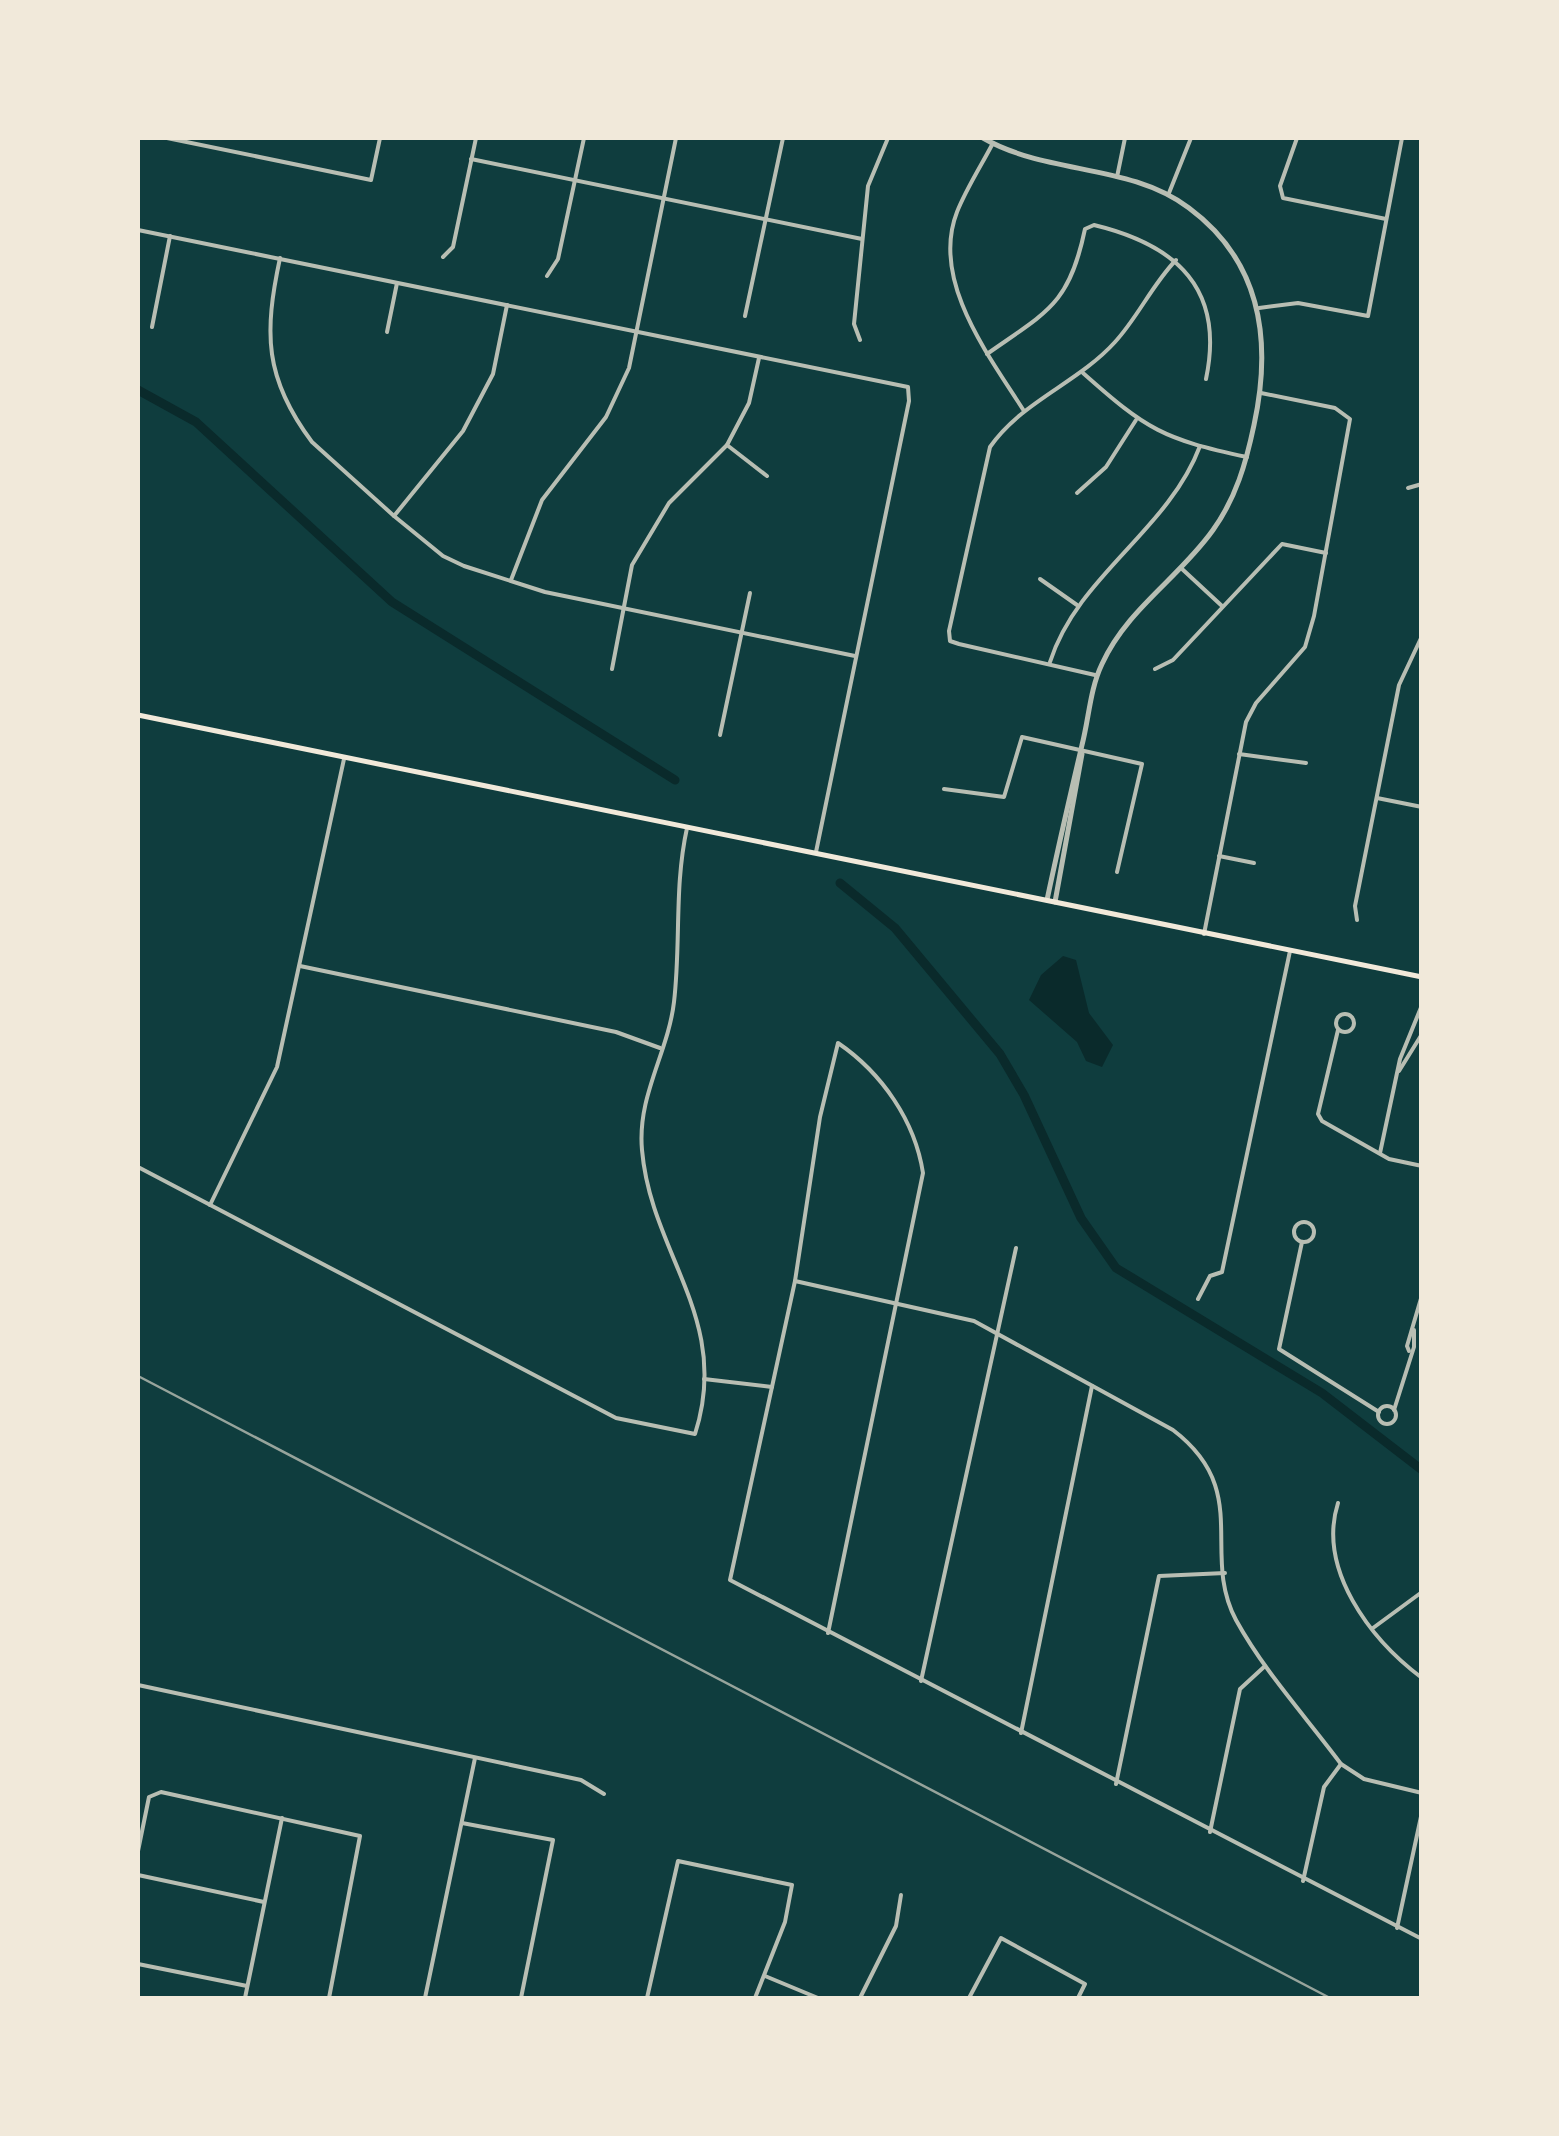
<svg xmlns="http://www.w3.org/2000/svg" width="1559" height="2136" font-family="'Roboto Serif',serif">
<rect width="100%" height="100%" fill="#0f3d3e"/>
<polygon fill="#0a2a2b" points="1063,956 1076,960 1089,1013 1113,1045 1102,1067 1086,1061 1077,1042 1029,1000 1041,975"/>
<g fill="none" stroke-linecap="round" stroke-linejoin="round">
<g stroke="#0a2a2b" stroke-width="9">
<polyline points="138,390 196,422 392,602 675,780"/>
<polyline points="840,883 895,928 1000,1054 1024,1095 1081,1218 1116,1268 1322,1393 1422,1470"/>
</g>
<g stroke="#b8beb3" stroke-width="4">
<polyline points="167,138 371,180 380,138"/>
<polyline points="1297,138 1280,186 1283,198 1386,219"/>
<path d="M993,143C981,166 966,189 957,212C930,281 990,357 1024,411"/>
<polyline points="471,159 862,239"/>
<polyline points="1117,177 1125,138"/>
<polyline points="1169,193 1191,138"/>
<polyline points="138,230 908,387 909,401 816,852"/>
<polyline points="443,257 453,247 476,138"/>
<path d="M280,258C264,333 264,378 312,442L394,516L443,556L464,566L545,592L855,656"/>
<polyline points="547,276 558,259 584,138"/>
<polyline points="1259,308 1298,303 1368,316 1402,138"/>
<polyline points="745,316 783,138"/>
<polyline points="152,327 170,236"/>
<polyline points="387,332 397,283"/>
<polyline points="860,340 854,324 868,186 888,138"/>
<path d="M987,354C1048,311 1069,305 1085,229L1094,225C1177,245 1225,289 1206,379"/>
<path d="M1083,373C1147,430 1163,439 1247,457"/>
<polyline points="727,445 767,476"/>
<polyline points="1408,488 1422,484"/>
<polyline points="1077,493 1106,467 1136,420"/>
<polyline points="394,516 463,431 493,374 507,305"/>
<polyline points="1181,568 1222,606"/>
<polyline points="1040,579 1077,605"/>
<polyline points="511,580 542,500 606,417 629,368 676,138"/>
<path d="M1050,662C1078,575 1168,531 1200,446"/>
<polyline points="612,669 632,565 669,503 727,445 749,403 759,358"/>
<polyline points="1155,669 1173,660 1282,544 1326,553"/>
<path d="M1095,675L959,644L950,641L949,631L990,447C1022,401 1078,383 1115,342C1138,317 1152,285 1176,260"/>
<polyline points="720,735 750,593"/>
<polyline points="1239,754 1306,763"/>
<polyline points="944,789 1004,797 1022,737 1142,764 1117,872"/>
<polyline points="1377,798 1422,807"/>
<polyline points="1219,856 1254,863"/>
<polyline points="1357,920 1355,906 1399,685 1422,636"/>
<polyline points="1204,934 1246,722 1256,703 1305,647 1314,616 1350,419 1335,408 1261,393"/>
<polyline points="300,966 616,1032 660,1048"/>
<circle cx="1345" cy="1023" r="9"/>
<polyline points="1338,1030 1318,1114 1322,1121 1389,1159 1422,1166"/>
<polyline points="1399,1071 1422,1034"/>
<polyline points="1380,1153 1400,1059 1422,1005"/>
<path d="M138,1167L616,1418L695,1434C732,1319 651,1255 642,1150C637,1096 668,1053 674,1002C681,943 674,887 687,828"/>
<polyline points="210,1205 277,1067 344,759"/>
<circle cx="1304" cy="1232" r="10"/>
<polyline points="1302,1242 1279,1349 1379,1412"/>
<path d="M795,1281L974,1321L1173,1430C1253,1491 1200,1552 1236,1620C1264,1671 1306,1717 1341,1764L1364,1779L1422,1793"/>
<polyline points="1198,1299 1210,1276 1222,1272 1290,951"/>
<polyline points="1409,1351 1407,1346 1422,1295"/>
<polyline points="704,1379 772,1387"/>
<circle cx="1387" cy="1415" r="9"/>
<polyline points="1394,1410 1414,1347 1414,1330"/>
<path d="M1338,1503C1317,1569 1370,1639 1422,1678"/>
<polyline points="1373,1628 1422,1592"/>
<path d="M828,1633L923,1173C915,1121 882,1073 838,1043L820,1117L795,1281L730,1580L1422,1939"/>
<polyline points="921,1681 1016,1248"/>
<polyline points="138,1685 581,1780 604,1794"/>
<polyline points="1021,1733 1092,1386"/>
<polyline points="1116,1784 1159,1576 1225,1573"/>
<polyline points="462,1823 553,1840 521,1998"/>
<polyline points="1210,1832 1240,1689 1265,1666"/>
<polyline points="138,1851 149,1797 161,1792 360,1836 329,1998"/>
<polyline points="138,1875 264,1902"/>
<polyline points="1303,1881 1324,1787 1341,1764"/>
<polyline points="1397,1928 1422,1812"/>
<polyline points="138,1964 247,1986"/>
<polyline points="765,1976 818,1998"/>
<polyline points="245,1998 282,1818"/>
<polyline points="425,1998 475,1758"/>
<polyline points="647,1998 678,1861 792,1885 785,1922 755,1998"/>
<polyline points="860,1998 896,1926 901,1895"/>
<polyline points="969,1998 1001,1938 1085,1984 1078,1998"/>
</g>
<g stroke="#b8beb3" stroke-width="5">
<path d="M983,138C1047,175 1129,163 1189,208C1262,262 1272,342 1254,425C1246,463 1236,498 1213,530C1179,578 1127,609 1102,664C1090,689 1089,718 1082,745C1070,796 1058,848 1047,900"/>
<polyline points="1055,902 1082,754"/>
</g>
<polyline stroke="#f1e9da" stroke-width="5" points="138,715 1422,977"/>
<polyline stroke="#97a49c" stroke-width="2.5" points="138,1376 1330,1998"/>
</g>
<rect width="1559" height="2136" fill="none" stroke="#f1e9da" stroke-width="280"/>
</svg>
